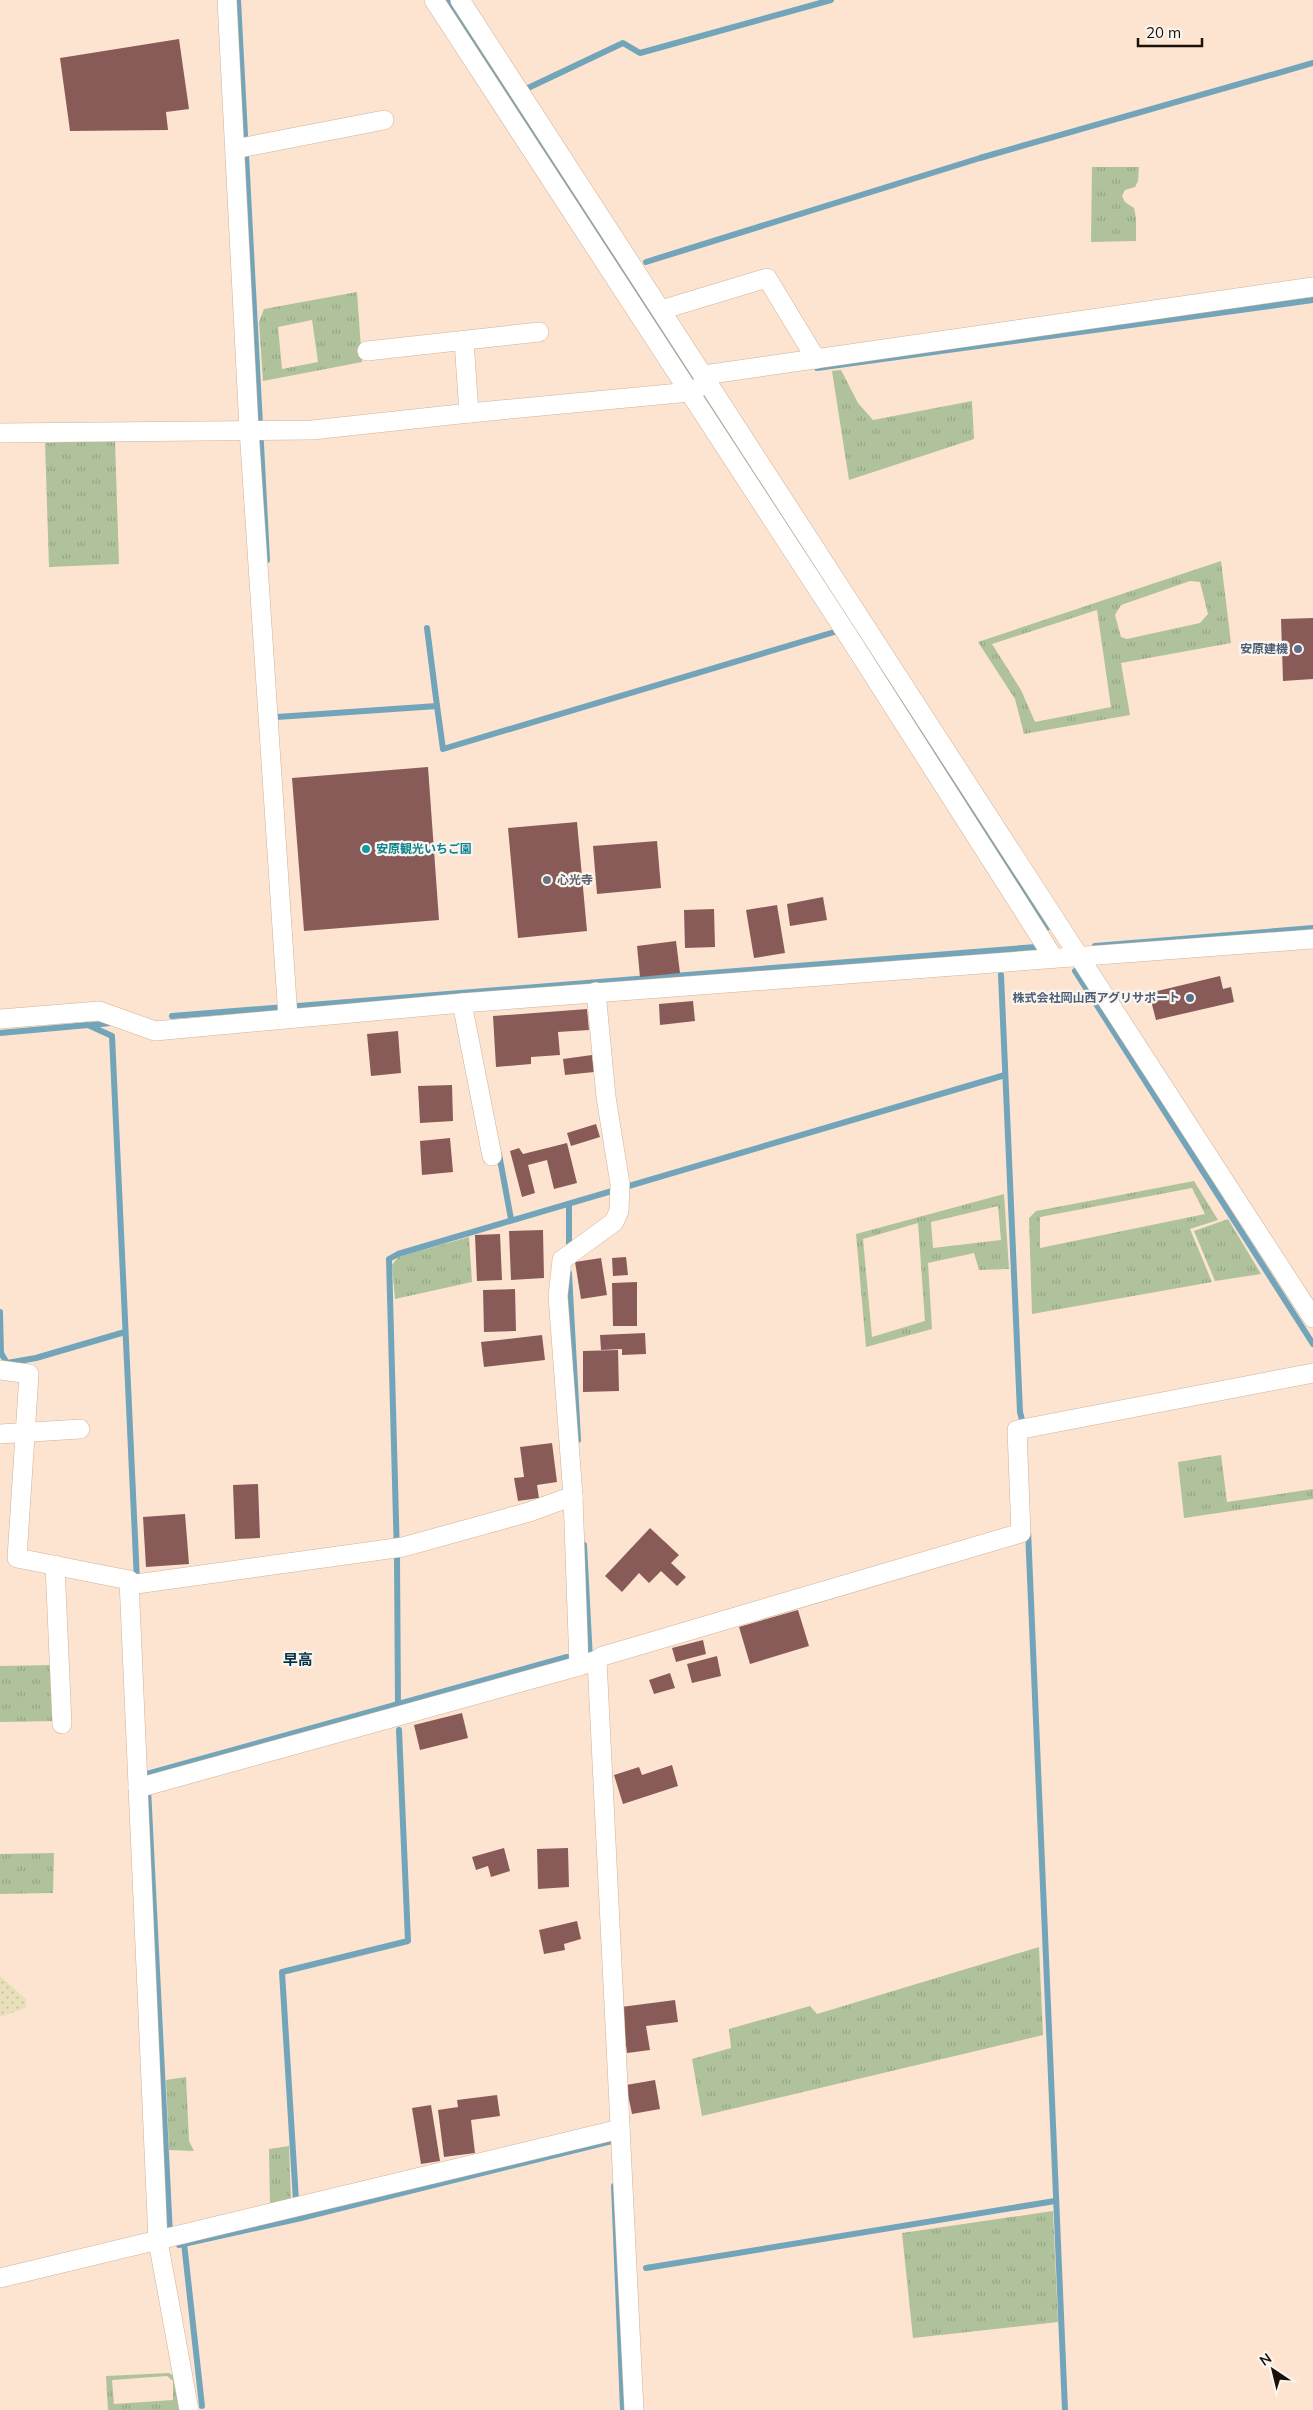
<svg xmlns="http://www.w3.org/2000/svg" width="1313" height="2410" font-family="Mulish,'Noto Sans JP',sans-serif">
<defs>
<pattern id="grass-tufts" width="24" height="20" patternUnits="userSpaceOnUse" patternTransform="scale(1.25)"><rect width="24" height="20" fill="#afc29c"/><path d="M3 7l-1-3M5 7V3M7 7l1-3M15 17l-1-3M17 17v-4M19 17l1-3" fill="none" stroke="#96a685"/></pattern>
<pattern id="sand-dots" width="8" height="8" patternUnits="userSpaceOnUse" patternTransform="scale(1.25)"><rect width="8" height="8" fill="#e9e0bb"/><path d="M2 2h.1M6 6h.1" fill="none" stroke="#c7bf9f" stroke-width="1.8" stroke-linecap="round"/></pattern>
</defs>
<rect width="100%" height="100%" fill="#fde4d0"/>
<g fill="url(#grass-tufts)" fill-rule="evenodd">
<polygon points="1092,167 1139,167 1138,181 1135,187 1125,190 1122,196 1125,202 1134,208 1136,218 1136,241 1091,242"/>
<path d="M357,292L362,362L263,381L259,322L264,309ZM312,320L318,362L282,369L278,327Z"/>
<polygon points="841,370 858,403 873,420 972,401 974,439 849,480 832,371"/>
<polygon points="115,440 119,564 49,567 45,443"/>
<path d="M1221,561L1231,643L1121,663L1130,715L1024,734L1015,699L978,642ZM1190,581L1200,582L1208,614L1200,623L1127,639L1121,637L1115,615L1121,605ZM1097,610L1111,707L1035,722L1021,690L992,644Z"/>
<path d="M1194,1181L1218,1220L1190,1229L1212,1282L1032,1314L1029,1218L1036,1211ZM1192,1188L1205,1214L1040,1248V1217Z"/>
<path d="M1004,1194L1009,1269L979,1270L974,1253L928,1263L932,1329L866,1347L856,1234ZM998,1206L1001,1240L933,1248L931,1222ZM918,1223L925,1321L872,1337L863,1239Z"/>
<polygon points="1228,1219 1261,1274 1215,1281 1194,1231"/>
<polygon points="469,1237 472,1282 395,1299 392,1265 398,1257"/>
<polygon points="1221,1455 1227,1502 1313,1489 1313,1499 1184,1518 1178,1462"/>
<polygon points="55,1665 57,1721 0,1722 0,1666"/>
<polygon points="54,1853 53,1893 0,1894 0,1854"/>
<polygon points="1039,1947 1043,2035 702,2116 692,2059 731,2048 729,2029 810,2006 817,2014"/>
<polygon points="186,2077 189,2141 194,2151 169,2150 166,2080"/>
<polygon points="289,2146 291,2201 270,2205 269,2149"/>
<polygon points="1053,2211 1058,2322 913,2338 902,2233"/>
<path d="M169,2373L177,2378L180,2410H108L106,2376ZM167,2376L173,2381V2400L114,2404L112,2380Z"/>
</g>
<polygon fill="url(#sand-dots)" points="0,1976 26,1999 26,2008 0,2017"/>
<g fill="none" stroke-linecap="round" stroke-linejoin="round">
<g stroke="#72a5ba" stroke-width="6">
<polyline points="238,0 267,560"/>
<polyline points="448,0 815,565"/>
<polyline points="528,88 623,43 640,53 831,0"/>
<polyline points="646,262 980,158 1313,63"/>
<polyline points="817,368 1313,300"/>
<polyline points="845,611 1047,928"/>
<polyline points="427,628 437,706"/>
<polyline points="277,717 437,706 443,749 841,630"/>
<polyline points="1095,946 1313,928"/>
<polyline points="1075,971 1313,1344"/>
<polyline points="1001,975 1020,1412 1024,1428"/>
<polyline points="172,1016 1036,947"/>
<polyline points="92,1025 110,1023"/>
<polyline points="0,1033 88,1025 112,1036 137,1581"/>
<polyline points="499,1154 511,1219"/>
<polyline points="569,1250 569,1204"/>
<polyline points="569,1273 578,1440"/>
<polyline points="0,1312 1,1353 7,1363 36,1358 125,1332"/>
<polyline points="1028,1530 1065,2410"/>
<polyline points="584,1545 590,1660"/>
<polyline points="398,1706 397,1557 389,1259 398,1254 1005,1075"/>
<polyline points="147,1774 567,1657"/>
<polyline points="148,1788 170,2235"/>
<polyline points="614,2186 623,2410"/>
<polyline points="296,2201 282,1972 408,1941 399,1730"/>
<polyline points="184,2243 202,2406"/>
<polyline points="179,2245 297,2219 612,2141"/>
<polyline points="646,2268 1055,2201"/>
</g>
</g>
<g fill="#895b58">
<polygon points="179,39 189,109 166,112 168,130 70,131 60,58"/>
<polygon points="1313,618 1313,679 1283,681 1281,619"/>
<polygon points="428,767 439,920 304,931 292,778"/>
<polygon points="577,822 587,931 518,938 508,828"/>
<polygon points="657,841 661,888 597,894 593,846"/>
<polygon points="823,897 827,920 790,926 787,904"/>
<polygon points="777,905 785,953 754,958 746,910"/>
<polygon points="714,909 715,947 685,948 684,910"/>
<polygon points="676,941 680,973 640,977 637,946"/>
<polygon points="1220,976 1223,989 1231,987 1234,1002 1156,1020 1149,993"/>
<polygon points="693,1001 695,1021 660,1025 659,1004"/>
<polygon points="587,1009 589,1030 558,1032 560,1055 531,1057 531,1064 496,1067 493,1016"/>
<polygon points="398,1031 401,1073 371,1076 367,1034"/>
<polygon points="592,1055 594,1072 565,1075 563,1059"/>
<polygon points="452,1085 453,1121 420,1123 418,1086"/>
<polygon points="596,1124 600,1137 571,1146 567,1133"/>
<polygon points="450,1138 453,1172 422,1175 420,1141"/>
<polygon points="567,1143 577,1183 554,1189 547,1160 528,1165 535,1193 522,1197 510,1151 519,1148 523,1154"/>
<polygon points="543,1230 544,1278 511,1280 509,1231"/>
<polygon points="500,1234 502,1280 477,1281 475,1235"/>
<polygon points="626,1257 628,1275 613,1276 612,1258"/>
<polygon points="601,1258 607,1295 581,1299 575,1262"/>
<polygon points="637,1282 637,1326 613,1326 612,1283"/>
<polygon points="515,1289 516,1331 484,1332 483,1290"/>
<polygon points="645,1333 646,1354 622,1355 622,1349 601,1350 600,1335"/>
<polygon points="542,1335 545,1360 484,1367 481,1342"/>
<polygon points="618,1350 619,1391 583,1392 583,1351"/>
<polygon points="552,1443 557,1482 537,1485 539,1498 518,1501 514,1478 524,1477 520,1447"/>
<polygon points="258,1484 260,1538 235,1539 233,1485"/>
<polygon points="185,1514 189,1564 146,1567 143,1517"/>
<polygon points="650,1528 679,1555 671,1563 686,1577 677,1586 661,1571 649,1583 639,1573 622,1592 605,1576"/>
<polygon points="798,1610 809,1646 750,1664 739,1627"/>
<polygon points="703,1640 706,1654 676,1662 672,1648"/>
<polygon points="717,1656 721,1676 692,1683 687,1664"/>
<polygon points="670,1673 675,1688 654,1694 649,1680"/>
<polygon points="462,1713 468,1738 420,1750 414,1725"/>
<polygon points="672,1765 678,1786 623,1804 614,1775 639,1767 642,1775"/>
<polygon points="504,1848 510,1871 491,1877 488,1866 476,1870 472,1857"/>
<polygon points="568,1848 569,1887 538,1889 537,1849"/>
<polygon points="577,1921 581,1939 564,1944 565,1950 544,1954 539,1930"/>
<polygon points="675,2000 678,2022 646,2026 650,2050 627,2053 621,2007"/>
<polygon points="655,2080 660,2109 632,2114 626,2085"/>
<polygon points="497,2095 500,2116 471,2120 475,2153 444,2157 438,2110 458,2107 457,2100"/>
<polygon points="431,2105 440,2161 421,2164 412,2108"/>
</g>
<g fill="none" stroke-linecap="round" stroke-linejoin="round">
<defs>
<g id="minor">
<polyline points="227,0 249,429 288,1018"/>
<polyline points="434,0 847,634 1053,957"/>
<polyline points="460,0 1313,1318"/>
<polyline points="235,149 384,120"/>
<polyline points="661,310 767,278 816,359"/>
<polyline points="464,341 469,413"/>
<polyline points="367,351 539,332"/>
<polyline points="704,375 1313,287"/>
<polyline points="0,433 312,430 469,413 690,392 698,388"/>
<polyline points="462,1003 492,1156"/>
<polyline points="0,1019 99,1011 155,1031 462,1003 1313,939"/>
<polyline points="0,1370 29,1374 17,1558 129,1580 158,2241 189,2410"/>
<polyline points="0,1434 80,1429"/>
<polyline points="55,1565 62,1724"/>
<polyline points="129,1585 403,1547 529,1512 573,1496"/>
<polyline points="597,1660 634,2410"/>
<polyline points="579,1666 573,1496 558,1296 562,1260 614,1222 619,1211 620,1184 606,1097 596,992"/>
<polyline points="138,1788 579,1666 597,1660 603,1656 1021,1533 1017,1430 1313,1373"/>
<polyline points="0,2278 620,2129"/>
</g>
</defs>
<use href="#minor" stroke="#cfb299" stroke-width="20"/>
<use href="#minor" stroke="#fff" stroke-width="19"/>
</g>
<g fill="#5c6f8a" stroke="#fbf5f0" stroke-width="2">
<circle cx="1298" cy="649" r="5"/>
<circle cx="1190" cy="998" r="5"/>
</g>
<circle fill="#0f9aa8" stroke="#fbf5f0" stroke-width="2" cx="366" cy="849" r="5"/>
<circle fill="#6b7280" stroke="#fbf5f0" stroke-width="2" cx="547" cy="880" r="5"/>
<g text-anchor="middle" stroke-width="4.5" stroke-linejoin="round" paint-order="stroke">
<g font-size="12" font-weight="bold" fill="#4e5e75" stroke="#fbf5f0" text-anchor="end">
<text x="1288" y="653">安原建機</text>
<text x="1180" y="1002">株式会社岡山西アグリサポート</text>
</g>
<g font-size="12" font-weight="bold" fill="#0d838f" stroke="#fbf5f0" text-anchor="start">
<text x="376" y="853">安原観光いちご園</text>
</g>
<g font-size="12" font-weight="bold" fill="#5b616d" stroke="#fbf5f0" text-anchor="start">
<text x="557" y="884">心光寺</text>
</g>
<g font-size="15" font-weight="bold" fill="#033146" stroke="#fbf5f0">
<text x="298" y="1665">早高</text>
</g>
</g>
<g transform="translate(1273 2370) rotate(325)" stroke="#fbf5f0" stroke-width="4" paint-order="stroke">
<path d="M0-4L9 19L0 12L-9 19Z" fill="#1b1108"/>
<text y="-8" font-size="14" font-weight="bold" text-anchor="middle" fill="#1b1108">N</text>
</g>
<path d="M1138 38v8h64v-8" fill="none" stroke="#1b1108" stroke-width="2.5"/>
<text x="1146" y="38" font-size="15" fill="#1b1108" stroke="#fbf5f0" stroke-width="4" paint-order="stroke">20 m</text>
</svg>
